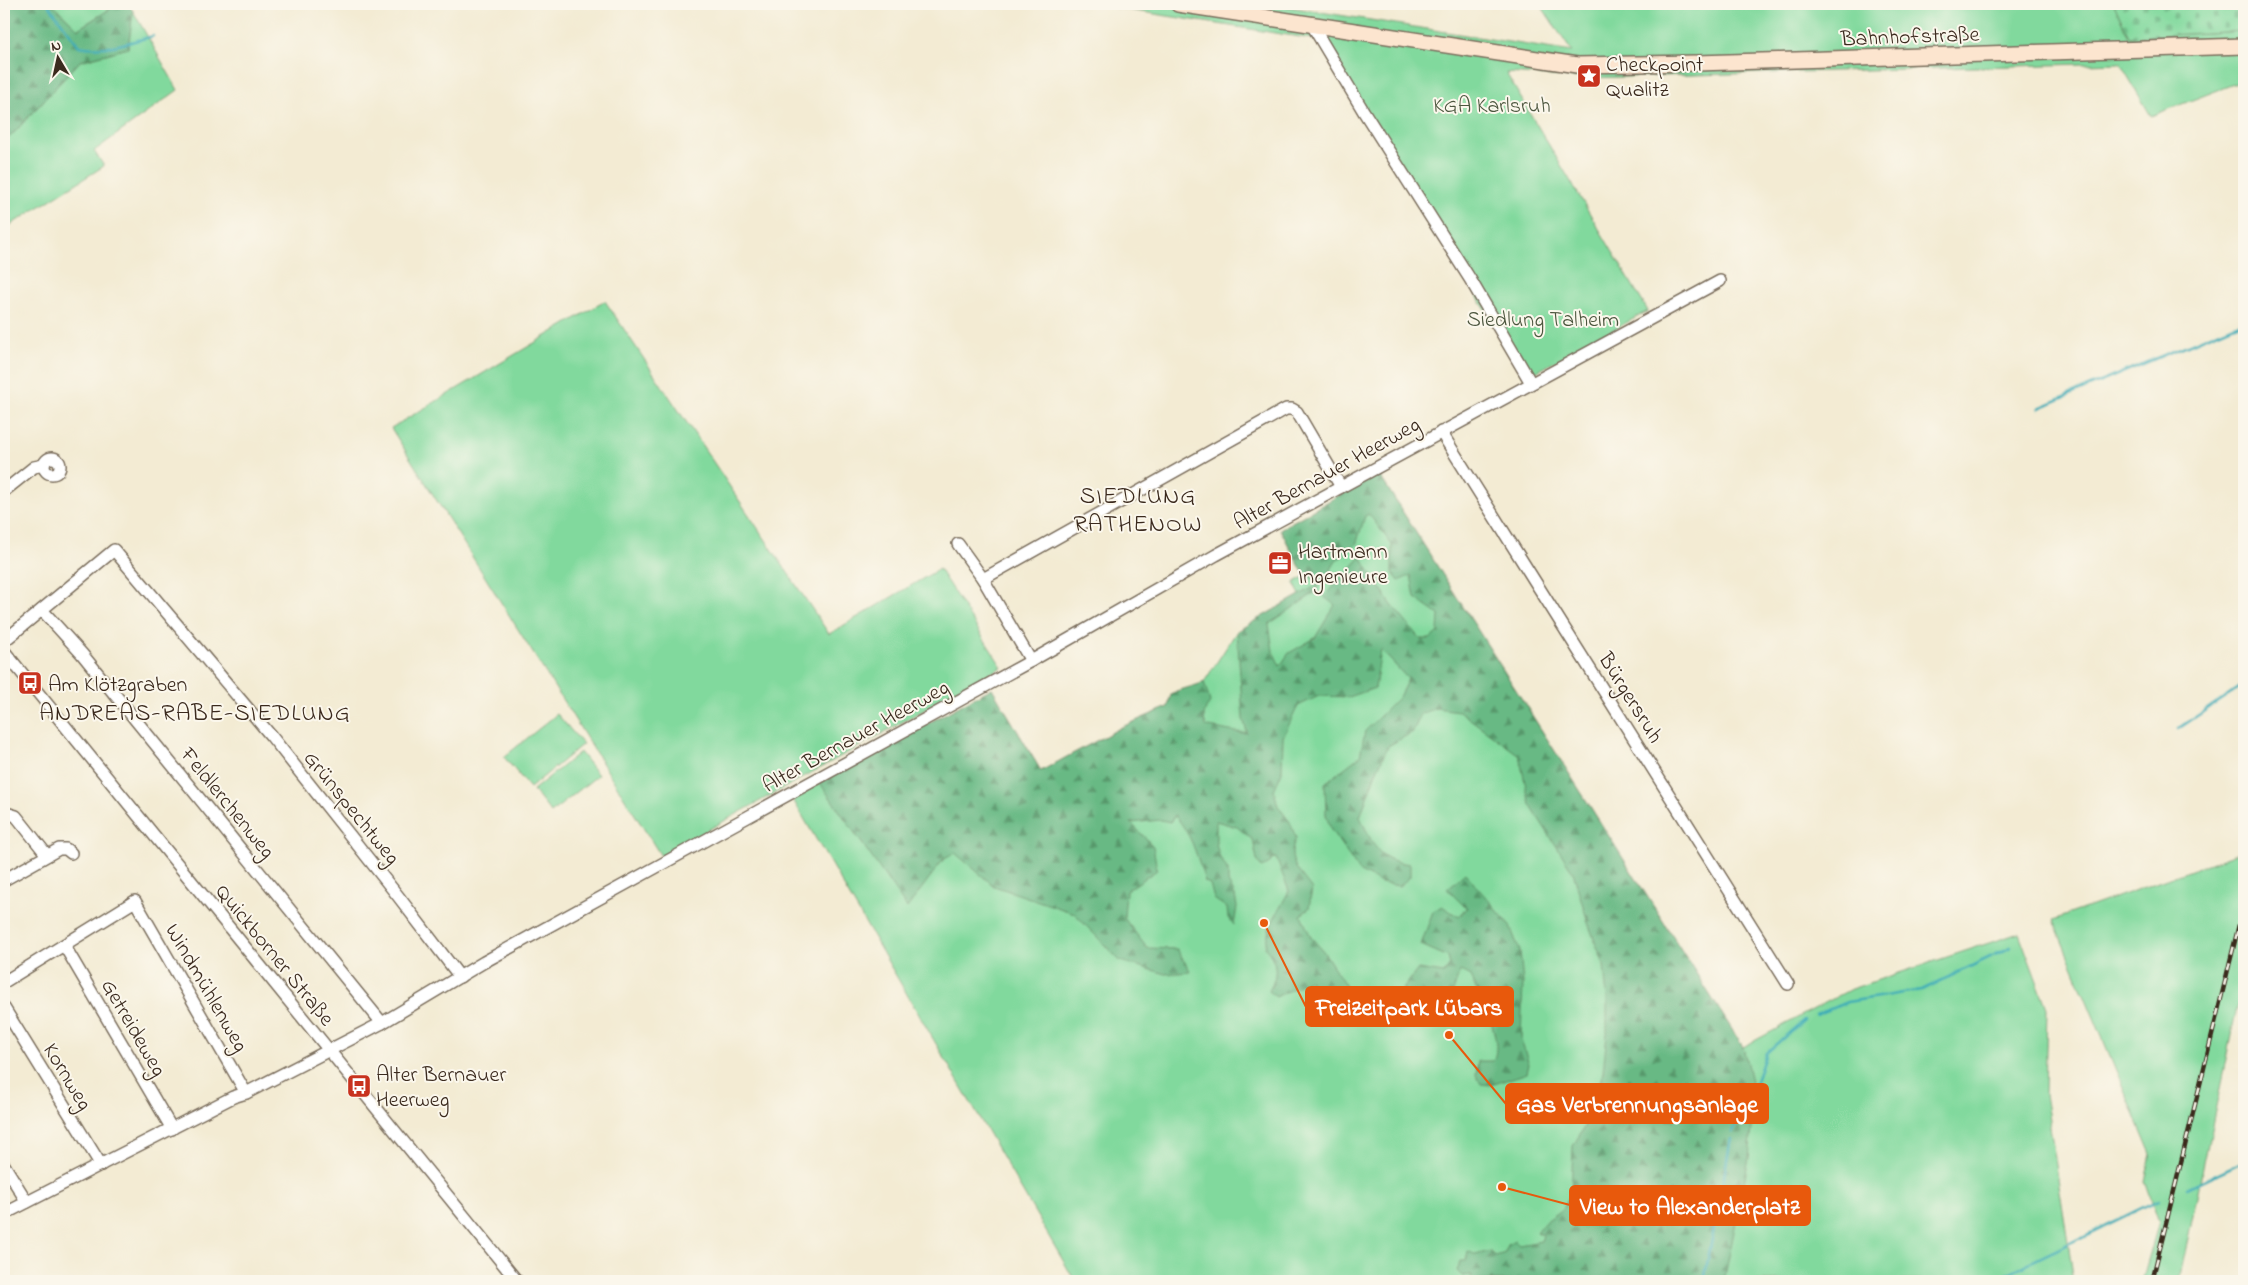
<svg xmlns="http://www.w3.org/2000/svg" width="2248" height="1285" font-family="'Indie Flower',sans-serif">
<defs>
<pattern id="forest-firs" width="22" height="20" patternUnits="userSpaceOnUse" patternTransform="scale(1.25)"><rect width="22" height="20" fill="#68b984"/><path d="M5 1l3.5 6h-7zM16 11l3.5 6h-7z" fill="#57976b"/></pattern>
<pattern id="cemetery-stones" width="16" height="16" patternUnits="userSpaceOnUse" patternTransform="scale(1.25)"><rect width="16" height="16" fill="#81d99d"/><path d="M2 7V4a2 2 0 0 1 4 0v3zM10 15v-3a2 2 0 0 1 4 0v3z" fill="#70ba87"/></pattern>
</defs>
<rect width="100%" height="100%" fill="#fbf7ec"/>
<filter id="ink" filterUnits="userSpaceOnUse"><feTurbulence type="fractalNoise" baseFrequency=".02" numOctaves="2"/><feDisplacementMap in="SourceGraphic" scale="10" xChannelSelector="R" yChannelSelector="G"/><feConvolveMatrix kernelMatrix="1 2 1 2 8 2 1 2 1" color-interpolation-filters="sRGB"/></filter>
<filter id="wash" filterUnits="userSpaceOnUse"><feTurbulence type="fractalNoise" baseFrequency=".0096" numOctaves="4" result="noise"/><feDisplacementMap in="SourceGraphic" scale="20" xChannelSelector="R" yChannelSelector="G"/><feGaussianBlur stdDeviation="1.12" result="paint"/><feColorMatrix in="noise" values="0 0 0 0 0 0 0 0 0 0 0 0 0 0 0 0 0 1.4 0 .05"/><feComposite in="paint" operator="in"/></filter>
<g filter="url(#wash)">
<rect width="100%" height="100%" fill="#f3ebd3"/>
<g fill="#81d99d" stroke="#5e825e">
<polygon points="52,4 118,4 78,29"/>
<polygon points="1091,4 1270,4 1572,52 1540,4 2114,4 2129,37 2244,31 2244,80 2151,116 2120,63 1586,78 1506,73 1648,311 1527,377 1319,40"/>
<polygon points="133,11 178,90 94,151 104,166 4,229 4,135 10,137 80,61 128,48"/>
<polygon points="605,301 829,634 939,569 1002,667 661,856 391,428"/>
<polygon points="1378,473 1743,1047 1851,989 2019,933 2047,1008 2045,1094 2074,1281 1075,1281 792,798 992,688 1041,771 1122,727 1168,707 1171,695 1176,691 1191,688 1204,682 1237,631 1300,595 1294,583 1305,576 1280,529"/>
<polygon points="557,714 583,744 530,788 504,757"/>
<polygon points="580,752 598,775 551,813 533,790"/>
<polygon points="2244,851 2244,974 2179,1281 2142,1281 2159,1222 2145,1181 2151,1154 2053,920"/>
</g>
<g fill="url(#forest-firs)" stroke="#527251">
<polygon points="4,4 52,4 78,29 118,4 128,4 133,11 128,48 80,61 10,137 4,135"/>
<path d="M1378,473L1743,1047L1755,1098L1749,1158L1724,1281H1471V1275L1462,1276L1457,1271L1461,1261H1466L1468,1251L1476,1255L1489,1251L1496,1256L1505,1253L1507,1245L1515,1241L1519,1245L1541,1241L1543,1235L1537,1232L1545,1222L1563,1209L1571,1193L1573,1146L1583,1129L1591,1111L1603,1072L1607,1033V999L1604,965L1588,923L1573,872L1530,805L1519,755L1459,711L1436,708L1421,714L1413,732L1388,746L1375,775L1360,817C1374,845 1376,860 1410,864V877L1399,886L1381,883L1360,872L1331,830L1326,815L1325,783L1360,756L1365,731L1399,697L1408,679L1381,650L1375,688L1349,697L1319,696L1298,706L1283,737L1282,772L1274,790L1278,806L1290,822L1296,838C1285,861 1299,871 1312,889L1309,908L1301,915L1311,937L1324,952L1358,1005L1319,1025L1316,992L1310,980L1276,997L1269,991C1278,975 1278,962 1265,948L1269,928L1289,891L1276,858L1271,859V862L1262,868L1257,860L1253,840L1237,827L1216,821V844L1220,858L1228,870V882L1235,896L1237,907L1234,925L1228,918L1227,908L1214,899L1210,884L1205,882C1198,859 1192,834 1175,816L1170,822L1161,820L1131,823L1153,846L1157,870L1126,891L1124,918L1147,948L1177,949L1191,972L1166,974L1120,961L1074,913L994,886L955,853L943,860L907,908L820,783L992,688L1041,771L1122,727L1168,707L1171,695C1180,688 1194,687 1204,682L1210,702C1204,711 1202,718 1207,727C1221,728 1235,734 1247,732L1243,719L1237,631L1319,584L1316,592L1269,624L1273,651L1280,666L1289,653L1315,638L1335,605L1324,597L1361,557L1391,604L1420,639H1430L1438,632L1439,615L1415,598L1411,575L1399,581L1392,572V545L1369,514L1365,516L1356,545L1336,561L1324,581L1305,576L1280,529Z"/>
<path d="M1465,873L1509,924L1520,951L1523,982L1521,1040L1529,1064L1527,1073L1491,1085L1481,1084L1476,1075L1478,1061H1493C1505,1038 1479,997 1469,975L1460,971L1450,1000L1429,1013L1410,1004L1403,989L1418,969L1444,973L1450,965L1448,957L1421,945L1433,911L1442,906L1459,917L1466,908L1447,889Z"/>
</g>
<polygon fill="url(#cemetery-stones)" stroke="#5e825e" points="2114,4 2244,4 2244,31 2129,37"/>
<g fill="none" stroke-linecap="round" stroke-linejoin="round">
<g stroke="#3bacb7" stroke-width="2.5">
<path d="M48,4L79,46C105,51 127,43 153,36"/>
<polyline points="2039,408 2244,321"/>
<polyline points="2178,729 2244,684"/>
<polyline points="1816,1015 1847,1002 1922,990 2011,947"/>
<polyline points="1732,1133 1740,1117 1752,1109 1754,1104 1755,1084 1766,1053 1804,1020"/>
<polyline points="2187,1188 2244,1161"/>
<polyline points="1704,1281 1731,1139"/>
<polyline points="1992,1281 2158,1200"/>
</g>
</g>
</g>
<g filter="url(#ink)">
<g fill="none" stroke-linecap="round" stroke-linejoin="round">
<defs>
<g id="street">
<polyline points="1312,25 1364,112 1470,279 1531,383"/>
<polyline points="1441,432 1788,984"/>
<circle cx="52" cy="466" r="8"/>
<polyline points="4,491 34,467 44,465"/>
<polyline points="958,544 983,579 1031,661"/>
<polyline points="983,579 1286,409 1292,409 1297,412 1341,487"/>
<polyline points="42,610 82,654 125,707 382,1023"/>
<polyline points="4,641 114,550 272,737 398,896 460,977"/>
<polyline points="4,651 517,1281"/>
<polyline points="4,815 6,813 16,816 47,855"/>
<polyline points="4,880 59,849 66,849 71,853"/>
<polyline points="64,945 172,1129"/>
<polyline points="4,982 135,901 246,1093"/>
<polyline points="4,1008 101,1165"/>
<polyline points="4,1165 27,1202"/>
<polyline points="4,1214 233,1097 246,1093 382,1023 484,962 1031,661 1216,555 1720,281"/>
</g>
<polyline id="secondary" points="1178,4 1577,65 1697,63 2244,46"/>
</defs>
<use href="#street" stroke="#7b6e5d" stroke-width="14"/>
<use href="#secondary" stroke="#7b6e5d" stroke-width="18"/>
<use href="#street" stroke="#fff" stroke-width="11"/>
<use href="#secondary" stroke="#fce5cf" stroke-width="15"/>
<defs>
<polyline id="rail" points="2152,1281 2244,904"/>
</defs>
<use href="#rail" stroke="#3b2a1e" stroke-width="4.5"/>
<use href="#rail" stroke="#fbf7ec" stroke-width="2.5" stroke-dasharray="8" stroke-linecap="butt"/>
</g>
</g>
<defs>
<symbol id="sight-square" viewBox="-11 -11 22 22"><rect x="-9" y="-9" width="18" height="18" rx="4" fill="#c8321e" stroke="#fbf7ec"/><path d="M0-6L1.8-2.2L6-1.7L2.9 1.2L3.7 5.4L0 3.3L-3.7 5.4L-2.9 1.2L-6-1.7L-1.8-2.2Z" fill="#fff"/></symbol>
<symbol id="office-square" viewBox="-11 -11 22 22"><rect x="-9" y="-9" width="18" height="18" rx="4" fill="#c8321e" stroke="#fbf7ec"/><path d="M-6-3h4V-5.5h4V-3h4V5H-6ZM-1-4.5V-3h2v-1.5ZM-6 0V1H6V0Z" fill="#fff"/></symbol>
<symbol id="bus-square" viewBox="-11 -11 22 22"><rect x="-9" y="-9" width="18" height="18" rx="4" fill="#c8321e" stroke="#fbf7ec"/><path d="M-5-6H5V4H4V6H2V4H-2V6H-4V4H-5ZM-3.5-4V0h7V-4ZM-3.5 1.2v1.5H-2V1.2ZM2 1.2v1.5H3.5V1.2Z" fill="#fff"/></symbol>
</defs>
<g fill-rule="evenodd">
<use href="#sight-square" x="1575" y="62" width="28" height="28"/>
<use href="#office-square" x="1266" y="549" width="28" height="28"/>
<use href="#bus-square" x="16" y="669" width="28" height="28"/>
<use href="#bus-square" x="345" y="1072" width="28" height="28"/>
</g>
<g text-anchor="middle" stroke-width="4" stroke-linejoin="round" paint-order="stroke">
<g font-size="22" fill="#3b2a1e" stroke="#fbf7ec">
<text transform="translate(1910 35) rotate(-2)" y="8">Bahnhofstraße</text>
<text transform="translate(1326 472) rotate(-29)" y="8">Alter Bernauer Heerweg</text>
<text transform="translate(1632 697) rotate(58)" y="8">Bürgersruh</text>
<text transform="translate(855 735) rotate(-29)" y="8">Alter Bernauer Heerweg</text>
<text transform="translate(229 802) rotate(51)" y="8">Feldlerchenweg</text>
<text transform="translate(353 807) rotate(51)" y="8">Grünspechtweg</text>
<text transform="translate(276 954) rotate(51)" y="8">Quickborner Straße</text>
<text transform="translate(208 987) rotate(60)" y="8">Windmühlenweg</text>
<text transform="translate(135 1027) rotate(60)" y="8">Getreideweg</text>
<text transform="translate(69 1076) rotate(59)" y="8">Kornweg</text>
</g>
<g font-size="22" fill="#3b2a1e" stroke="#fbf7ec" text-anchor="start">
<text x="1606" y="71">Checkpoint<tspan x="1606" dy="25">Qualitz</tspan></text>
<text x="1298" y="558">Hartmann<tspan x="1298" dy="25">Ingenieure</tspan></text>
<text x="48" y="691">Am Klötzgraben</text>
<text x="376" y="1081">Alter Bernauer<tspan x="376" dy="25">Heerweg</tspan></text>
</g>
<g font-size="22" fill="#4c563e" stroke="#fbf7ec">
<text x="1492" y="112">KGA Karlsruh</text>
<text x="1543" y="326">Siedlung Talheim</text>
</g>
<g font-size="24" letter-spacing="1" fill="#3b2a1e" stroke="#fbf7ec">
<text x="1138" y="503">SIEDLUNG<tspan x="1138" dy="28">RATHENOW</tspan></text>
<text x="195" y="720">ANDREAS-RABE-SIEDLUNG</text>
</g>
</g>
<path fill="none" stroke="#e8590c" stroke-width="2" d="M1264 923L1306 1007M1449 1035L1506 1104M1502 1187L1570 1205"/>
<g fill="#e8590c" stroke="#fbf7ec" stroke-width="2">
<circle cx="1264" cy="923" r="5"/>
<circle cx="1449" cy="1035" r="5"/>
<circle cx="1502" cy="1187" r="5"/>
</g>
<g fill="#e8590c" stroke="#e8590c" stroke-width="2">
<rect x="1306" y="987" width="207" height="39" rx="5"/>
<rect x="1506" y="1084" width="262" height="39" rx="5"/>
<rect x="1570" y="1186" width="240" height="39" rx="5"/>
</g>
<g font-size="24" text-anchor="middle" font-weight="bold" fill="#fff">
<text x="1409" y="1015">Freizeitpark Lübars</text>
<text x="1637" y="1112">Gas Verbrennungsanlage</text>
<text x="1690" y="1214">View to Alexanderplatz</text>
</g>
<rect width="2248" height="1285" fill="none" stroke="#fbf7ec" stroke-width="20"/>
<g transform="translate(58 58) rotate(351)" stroke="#fbf7ec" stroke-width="4" paint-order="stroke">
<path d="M0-4L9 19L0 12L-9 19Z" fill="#3b2a1e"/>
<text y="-8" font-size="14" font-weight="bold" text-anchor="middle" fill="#3b2a1e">N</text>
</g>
</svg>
